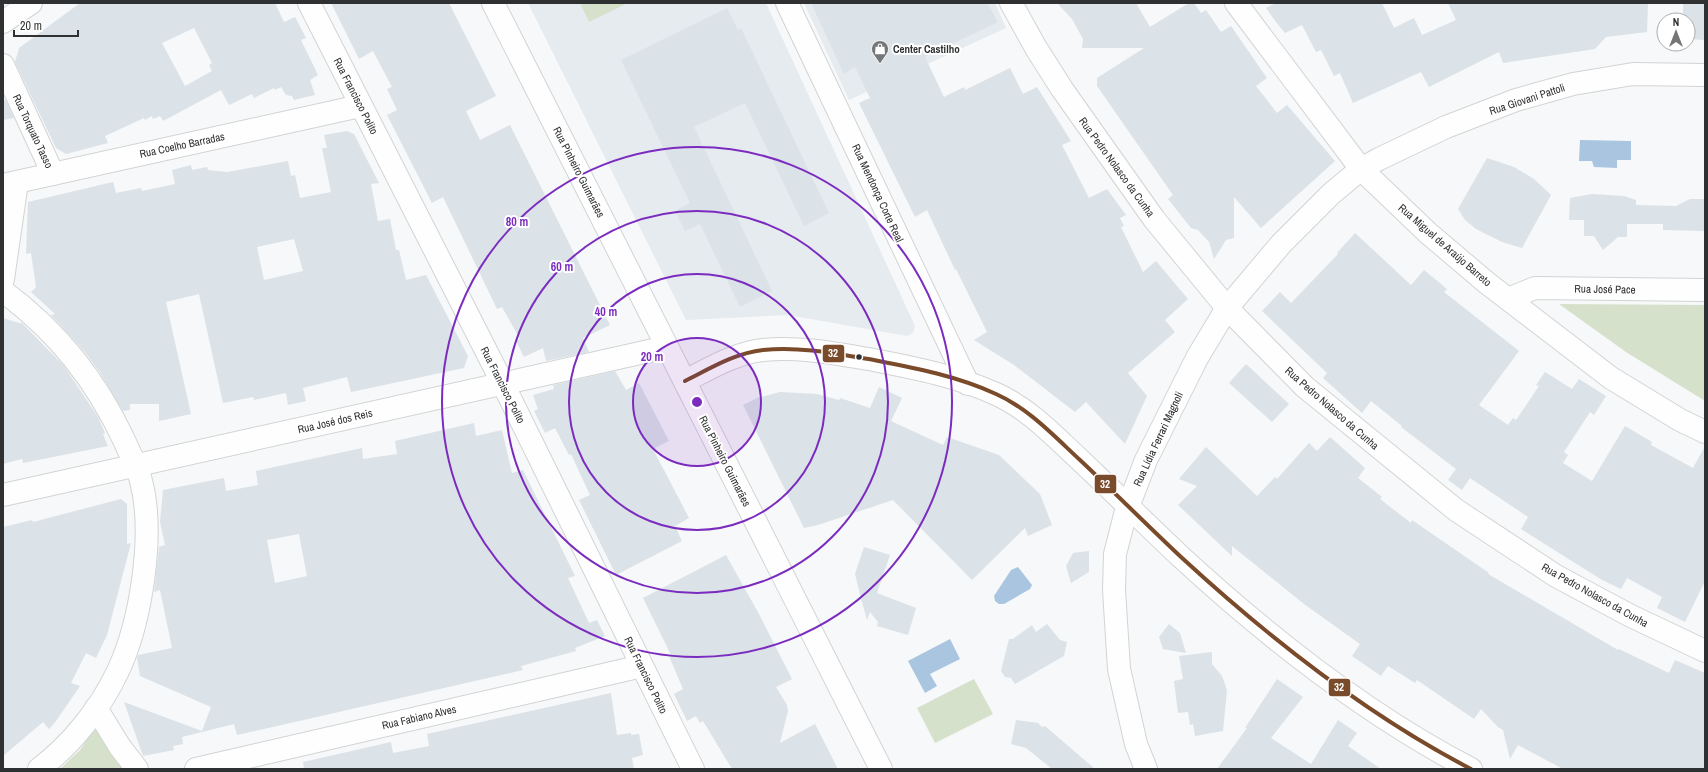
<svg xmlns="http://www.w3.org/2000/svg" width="1708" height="772" font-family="'Archivo Narrow',sans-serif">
<rect width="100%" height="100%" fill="#f6f8f9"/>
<g fill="#e6ebf0">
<polygon points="528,3 766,3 915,326 913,333 907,336 788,315 686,320"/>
<polygon points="804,3 995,3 1006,28 849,100"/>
</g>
<g fill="#d6e1cc">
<polygon points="580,3 628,3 589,22"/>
<polygon points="1559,304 1705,305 1705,401 1626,352"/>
<polygon points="974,679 993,714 935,743 917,708"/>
<polygon points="96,726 127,769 60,769 80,750"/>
</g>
<g fill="#aac5e0">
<polygon points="1580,140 1631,141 1631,160 1617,160 1617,168 1594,167 1592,161 1579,161"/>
<polygon points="1018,567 1032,585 1030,589 1004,604 999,604 995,601 994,596 1011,570"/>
<polygon points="950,639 960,659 930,674 937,686 925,693 908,661"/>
</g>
<g fill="#dbe2e8" fill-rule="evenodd">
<path d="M80,3H275L284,22L295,17L306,38L301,40L318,75L310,80L315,95L294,100L292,96L286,95L281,87L275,90L274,88L254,98L252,94L229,105L221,90L163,121L160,116L153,119L152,116L145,120L144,118L105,136L108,143L66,154L56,148L15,62L19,48ZM194,28L212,63L209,65L212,71L185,86L162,43Z"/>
<polygon points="331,3 449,3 496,96 466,111 480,140 510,125 610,325 583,338 589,352 546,361 543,348 524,357 516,341 520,339 502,307 497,309 443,197 432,203 387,115 397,110 387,89 392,87 373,51 359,59"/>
<polygon points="811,3 987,3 998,22 925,57 944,97 964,87 965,90 1010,68 1023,94 1037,87 1071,141 1062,145 1089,198 1107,189 1126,215 1120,218 1124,226 1121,227 1143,272 1156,261 1188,299 1165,320 1175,332 1128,373 1147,396 1125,444 1086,402 1075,412 1014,365 974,340 987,332 956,269 955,270 927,210 915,217 859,103 870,98 855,67 844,74"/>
<polygon points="1057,3 1136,3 1150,27 1189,3 1194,3 1201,13 1206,10 1221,32 1231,26 1267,78 1256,86 1277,113 1287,105 1335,161 1261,228 1234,197 1234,238 1226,240 1214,259 1209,242 1198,230 1191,228 1168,199 1173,195 1097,86 1097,78 1144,48 1082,48 1083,39 1072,19"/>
<polygon points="1276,3 1382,3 1394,28 1414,18 1422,35 1456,20 1448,3 1648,3 1647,32 1606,37 1595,49 1503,63 1499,52 1429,87 1421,72 1353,103 1340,73 1334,76 1321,50 1316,52 1302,25 1285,33 1276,22 1266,8"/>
<polygon points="1683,3 1705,3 1705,40 1688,39 1688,20 1683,20"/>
<polygon points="727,8 738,30 741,28 829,213 804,226 745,103 694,127 772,291 740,307 700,224 685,231 675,211 690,203 621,60"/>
<polygon points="5,99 14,118 3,120 3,105"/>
<path d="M347,131L354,134L379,183L371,184L378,221L390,219L396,250H399L406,280L426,275L468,356L464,368L351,392L347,377L303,388L306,401L288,405L286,393L254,400L253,397L223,403L199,294L166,302L191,414L159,421V404H130V410L123,411L99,371L84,351L51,315L55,314L31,292L36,287L31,253L26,254L28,202L113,182L116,193L141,188L142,191L175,184L172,170L191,165L192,170L207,167L208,170L227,172L288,161L291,176L295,175L300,198L331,192L322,148H327L324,135ZM294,239L303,271L264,280L257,247Z"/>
<polygon points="1487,158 1514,167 1534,179 1551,195 1522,248 1502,242 1476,229 1465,220 1458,209"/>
<polygon points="1592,194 1624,196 1636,200 1636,205 1676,206 1690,199 1705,199 1705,231 1663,230 1663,224 1627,224 1627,237 1618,237 1603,250 1594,236 1584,236 1584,220 1569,220 1570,198"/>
<polygon points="1355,233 1411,285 1424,270 1447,289 1444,292 1519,351 1479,405 1508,425 1513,418 1516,420 1539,386 1536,385 1545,372 1572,389 1579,379 1606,396 1594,415 1590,412 1564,452 1568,455 1563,463 1592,481 1625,426 1652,442 1651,445 1693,468 1705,446 1705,581 1685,622 1657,608 1662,597 1627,578 1621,589 1602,580 1521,529 1528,517 1470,478 1462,490 1448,480 1456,469 1401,427 1402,426 1371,401 1362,413 1323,378 1327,373 1262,311 1280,292 1291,303 1338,254 1337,253"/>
<polygon points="3,318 19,323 22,323 64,366 98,417 105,433 103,434 108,446 23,463 22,459 3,464"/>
<polygon points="1246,364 1289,404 1272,422 1229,383"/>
<polygon points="615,371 626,390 639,383 669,441 653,449 689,518 675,526 682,541 616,575 579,500 590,495 571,454 569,455 555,428 545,433 534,411 538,409 533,395 554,389 553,385"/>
<polygon points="879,387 902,398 891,421 943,445 947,437 999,455 1040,494 1052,525 1028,536 1025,528 972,580 893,500 818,525 804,528 743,405 757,398 780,392 817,394 839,400 840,398 870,408"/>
<path d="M474,423L476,436L502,430L512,473L523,470L575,576L568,578L589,623L597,620L605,636L575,648L576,651L521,666L523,670L237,735L234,724L182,737L183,744L173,746L174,750L143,756L124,702L202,731L211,707L140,676L137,658L138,655L172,648L160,590L154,592L159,547L165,545L160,522L163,490L224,478L226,491L258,485L256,471L362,448L363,459L397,454L395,441ZM299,534L307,576L275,583L267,540Z"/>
<polygon points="1330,437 1365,468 1358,478 1382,497 1380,499 1411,523 1412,520 1489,573 1488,574 1618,650 1619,649 1669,673 1675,660 1705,673 1705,769 1563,769 1518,745 1510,759 1503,730 1498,727 1481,709 1474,719 1417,680 1415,683 1388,666 1381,676 1352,656 1360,644 1304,604 1232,546 1232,556 1178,505 1197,486 1179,479 1206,447 1257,496 1275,477 1277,479 1309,443 1317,451"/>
<polygon points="121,499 127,504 127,544 131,543 107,635 96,658 86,653 71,683 80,686 56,721 49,729 43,722 3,756 3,527 32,520 33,522"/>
<polygon points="864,547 890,555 877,593 916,608 908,635 877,626 878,622 870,612 867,620 862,602 860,599 861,598 855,574"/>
<polygon points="1089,551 1089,572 1071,583 1066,566 1073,553"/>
<polygon points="726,555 759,614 792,679 776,687 787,705 788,711 780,743 815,724 838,769 732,769 703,721 700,723 696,716 687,721 674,694 683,689 669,656 671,655 643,598"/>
<polygon points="1047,624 1060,640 1067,642 1064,656 1015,684 1011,678 1005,677 1001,671 1009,639 1013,639 1032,625 1036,632"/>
<polygon points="1169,624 1180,633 1186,653 1163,649 1159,637"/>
<polygon points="1212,652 1212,664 1222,676 1227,690 1223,731 1195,736 1193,724 1190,725 1188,712 1178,713 1174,681 1183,679 1179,656"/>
<polygon points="1277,679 1303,697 1271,738 1311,764 1338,720 1357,733 1348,746 1381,769 1217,769 1247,728 1245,728"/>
<polygon points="611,693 617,735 631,733 631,735 639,734 643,755 632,758 634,769 304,769 303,762 391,742 393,753 429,746 427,734"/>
<polygon points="1016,720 1038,723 1042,727 1045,726 1095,769 1052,769 1026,748 1011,744"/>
</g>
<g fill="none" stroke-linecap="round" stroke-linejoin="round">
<defs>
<g id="minor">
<polyline points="309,3 503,384 693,769"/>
<polyline points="493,3 881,769"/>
<polyline points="787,3 968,384"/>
<polyline points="1011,3 1036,48 1062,89 1154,219 1227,308 1305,387 1456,510 1556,576 1631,616 1705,651"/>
<polyline points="1236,3 1361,169 1428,233 1487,283 1611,378 1680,420 1705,432"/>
<polyline points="3,22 31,3"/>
<polyline points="3,65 53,174"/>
<polyline points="3,185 360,106"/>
<polyline points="3,279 17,182"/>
<path d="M3,291C58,332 96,380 125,442C130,455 138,467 141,481C155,534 141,622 118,671C100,709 72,744 39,769"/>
<polyline points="1508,299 1535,288 1705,290"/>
<path d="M685,381C709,369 735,353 763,350C800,346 838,354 874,360C915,368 957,376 996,394C1028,408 1054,436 1080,460C1114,492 1147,525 1181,557C1269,638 1365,714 1471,769"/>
<polyline points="3,495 667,347"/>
<polyline points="96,708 120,747 137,769"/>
<polyline points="196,769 642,666"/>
<polyline points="1146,769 1136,744 1119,669 1114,590 1115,554 1125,515 1146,460 1197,358 1227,308 1281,244 1331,194 1361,169 1379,159 1446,127 1516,100 1573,84 1633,74 1705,75"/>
</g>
</defs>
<use href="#minor" stroke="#d2d4d4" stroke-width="24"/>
<use href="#minor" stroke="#fefefe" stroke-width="22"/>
<defs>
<path id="bus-1" d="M685,381C709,369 735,353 763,350C800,346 838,354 874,360C915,368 957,376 996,394C1028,408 1054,436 1080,460C1114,492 1147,525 1181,557C1269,638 1365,714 1471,769"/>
</defs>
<use href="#bus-1" stroke="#fff" stroke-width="7"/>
<use href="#bus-1" stroke="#7a4b2a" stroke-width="4"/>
</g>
<circle cx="697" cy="402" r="64" fill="#7b2cbf" fill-opacity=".12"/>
<g fill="none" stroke="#7b2cbf" stroke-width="2">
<circle cx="697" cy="402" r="64"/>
<circle cx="697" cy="402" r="128"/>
<circle cx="697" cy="402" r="191"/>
<circle cx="697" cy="402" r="255"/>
</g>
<defs>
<symbol id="shop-pin" viewBox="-11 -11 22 30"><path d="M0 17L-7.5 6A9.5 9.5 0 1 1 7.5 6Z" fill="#757677" stroke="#fff"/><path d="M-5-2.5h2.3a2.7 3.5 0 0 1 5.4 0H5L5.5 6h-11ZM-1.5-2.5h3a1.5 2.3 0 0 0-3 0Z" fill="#fff"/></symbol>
</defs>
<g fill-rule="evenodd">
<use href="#shop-pin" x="870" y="39" width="20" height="27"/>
</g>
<circle fill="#2f3031" stroke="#fff" stroke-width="1.5" cx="859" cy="357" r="3.5"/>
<g text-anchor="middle" stroke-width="4" stroke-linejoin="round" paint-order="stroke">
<g font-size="11" font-weight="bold" fill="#2f3031" stroke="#fff" text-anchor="start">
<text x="893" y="53">Center Castilho</text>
</g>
<g font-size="11" fill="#2f3031" stroke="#fff">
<text transform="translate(356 96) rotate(63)" y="4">Rua Francisco Polito</text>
<text transform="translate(1527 99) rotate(-18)" y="4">Rua Giovani Pattoli</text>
<text transform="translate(33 131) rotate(65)" y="4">Rua Torquato Tasso</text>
<text transform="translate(182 145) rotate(-12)" y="4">Rua Coelho Barradas</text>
<text transform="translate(1117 167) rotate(54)" y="4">Rua Pedro Nolasco da Cunha</text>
<text transform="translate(579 172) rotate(63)" y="4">Rua Pinheiro Guimarães</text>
<text transform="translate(878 193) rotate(65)" y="4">Rua Mendonça Corte Real</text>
<text transform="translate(1445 245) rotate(41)" y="4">Rua Miguel de Araújo Barreto</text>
<text transform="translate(1605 289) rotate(1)" y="4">Rua José Pace</text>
<text transform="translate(503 385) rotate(63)" y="4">Rua Francisco Polito</text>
<text transform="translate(1332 408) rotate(41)" y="4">Rua Pedro Nolasco da Cunha</text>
<text transform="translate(335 421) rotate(-13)" y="4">Rua José dos Reis</text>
<text transform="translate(1158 439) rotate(-65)" y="4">Rua Lídia Ferrari Magnoli</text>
<text transform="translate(725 461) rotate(63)" y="4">Rua Pinheiro Guimarães</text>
<text transform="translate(1595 595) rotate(29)" y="4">Rua Pedro Nolasco da Cunha</text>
<text transform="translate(646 675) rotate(64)" y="4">Rua Francisco Polito</text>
<text transform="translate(419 717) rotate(-13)" y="4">Rua Fabiano Alves</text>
</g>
</g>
<circle cx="697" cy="402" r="6" fill="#7b2cbf" stroke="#fff" stroke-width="2"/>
<g font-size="12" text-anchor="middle" font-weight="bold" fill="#7b2cbf" stroke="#fff" stroke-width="4" stroke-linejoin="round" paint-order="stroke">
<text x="517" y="226">80 m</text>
<text x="562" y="271">60 m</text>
<text x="606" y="316">40 m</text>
<text x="652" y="361">20 m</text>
</g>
<g stroke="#fff" stroke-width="1.5">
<rect x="822" y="344" width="23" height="19" rx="4" fill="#7a4b2a"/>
<rect x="1094" y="474" width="23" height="20" rx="4" fill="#7a4b2a"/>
<rect x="1328" y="678" width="23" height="19" rx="4" fill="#7a4b2a"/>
</g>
<g font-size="11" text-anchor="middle" font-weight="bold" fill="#fff">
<text x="833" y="357">32</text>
<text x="1105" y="488">32</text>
<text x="1339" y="691">32</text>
</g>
<rect width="1708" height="772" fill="none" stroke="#2f3031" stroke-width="8"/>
<g transform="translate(1676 32)"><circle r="19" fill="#ffffff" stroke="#acacad"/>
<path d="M0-3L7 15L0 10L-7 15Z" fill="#757677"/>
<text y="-6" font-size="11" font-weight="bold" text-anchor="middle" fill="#2f3031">N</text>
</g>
<path d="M14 30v6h64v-6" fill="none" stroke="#2f3031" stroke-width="2"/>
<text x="20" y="30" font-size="12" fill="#2f3031" stroke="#ffffff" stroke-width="3" paint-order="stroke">20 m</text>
</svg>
